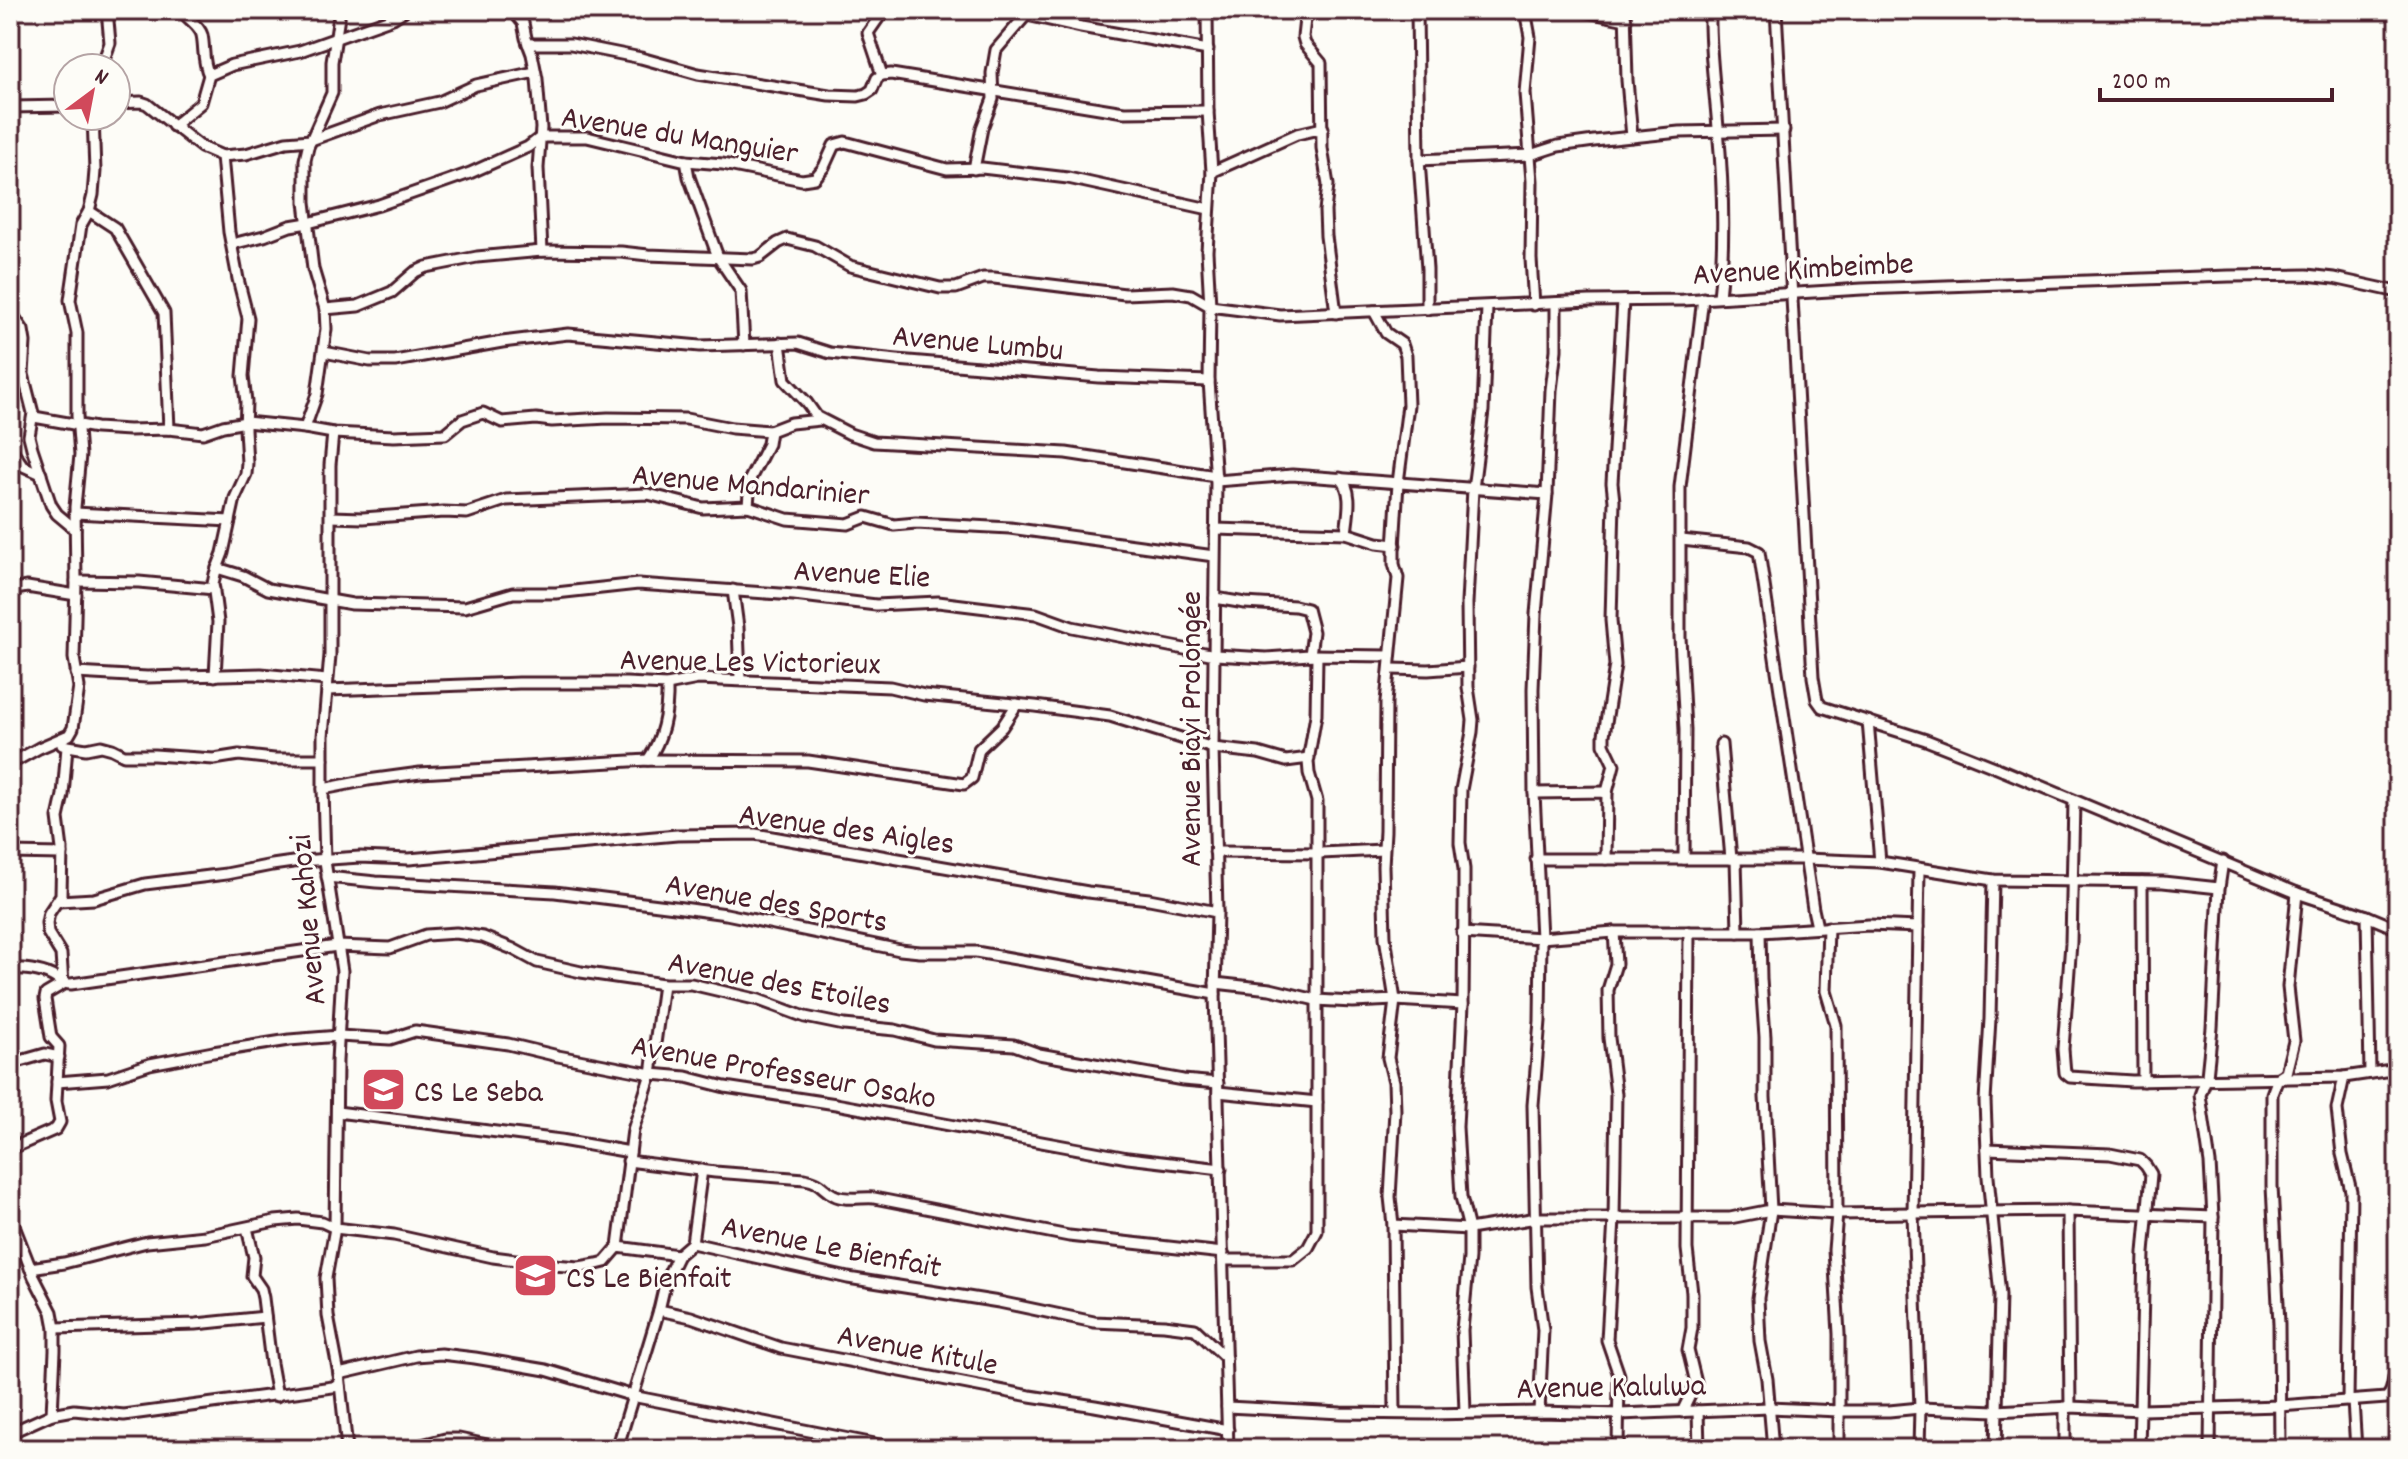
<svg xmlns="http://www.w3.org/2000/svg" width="2408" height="1459" font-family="Dekko,sans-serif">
<rect width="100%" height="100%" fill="#fdfcf7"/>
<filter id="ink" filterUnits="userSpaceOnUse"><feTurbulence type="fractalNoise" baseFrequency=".0125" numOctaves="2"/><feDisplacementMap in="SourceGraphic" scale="16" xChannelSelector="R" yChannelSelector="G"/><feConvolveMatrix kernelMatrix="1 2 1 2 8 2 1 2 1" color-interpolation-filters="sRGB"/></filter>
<g filter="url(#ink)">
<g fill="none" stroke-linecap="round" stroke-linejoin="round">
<defs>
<g id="street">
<path d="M182,10C187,20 199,24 202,35C205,49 202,61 209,75"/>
<polyline points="512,10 523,23 526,38 532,54 537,79 541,128 538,168 542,251"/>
<polyline points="1005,10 1081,27 1208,50"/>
<polyline points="1207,10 1208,111 1212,172 1207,251 1210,306 1209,381 1216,481 1213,748 1217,912 1215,994 1228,1449"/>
<polyline points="1306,10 1303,37 1305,44 1321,63 1322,148 1328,185 1325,211 1326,236 1336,313"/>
<polyline points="1417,10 1419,160 1427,269 1427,309"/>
<polyline points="1525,10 1530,37 1525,93 1532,181 1531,259 1534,305"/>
<polyline points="1578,10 1626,20"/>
<polyline points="1625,10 1627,80 1632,137"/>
<path d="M1710,10C1709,50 1715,88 1718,128C1723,182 1725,243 1719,297"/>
<polyline points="1776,10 1813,677 1817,700 1822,707 1926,740 1997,768 2297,893 2367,916 2398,929"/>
<polyline points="528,44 571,44 641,58 698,74 829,95 858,96 866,94 872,90 877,78 882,75 891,74 1124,112 1208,111"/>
<polyline points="101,68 110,43 107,10"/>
<polyline points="882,75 868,33 884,10"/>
<polyline points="116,103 141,102 147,104 201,147 222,156 246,154 286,142 311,140 380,115 439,102 476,85 535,72"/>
<polyline points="10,107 68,106"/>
<polyline points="173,126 201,103 209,75 232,65 300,51 393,18 405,10"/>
<polyline points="1419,160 1530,155 1558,146 1594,141 1679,132 1784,130"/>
<polyline points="686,161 689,177 718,257 741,291 744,345"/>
<polyline points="974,169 982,128 993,99 992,73 996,50 1026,15"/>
<polyline points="1212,172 1297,134 1323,128"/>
<polyline points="89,211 115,228 164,313 169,429"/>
<polyline points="232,244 264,236 290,226 308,223 379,205 470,173 528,147 541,137 587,137 686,161 723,164 802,180 815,178 824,167 834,145 845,142 947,169 982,168 1068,178 1209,209"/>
<polyline points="325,309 358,306 392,292 415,272 426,267 477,257 542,251 621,252 648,255 753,259 760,257 778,243 787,239 815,246 850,266 940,288 956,288 983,278 994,278 1125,294 1173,292 1191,295 1210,306 1280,315 1590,301 1683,300 1862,289 2229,276 2307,275 2334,278 2398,292"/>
<polyline points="10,311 23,330 25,342 23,374 33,413 29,436 32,448 51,505 57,514 75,529"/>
<polyline points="1374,311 1386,333 1402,344 1406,356 1408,405 1398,483 1394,548 1394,564 1398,578 1386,702 1385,831 1383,866 1385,937 1395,1000 1388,1058 1394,1082 1395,1111 1390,1197 1393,1225 1395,1413"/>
<polyline points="780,343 785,380 807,403 817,417 850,434 874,442 1066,453 1216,476"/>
<polyline points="324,352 370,361 395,361 502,342 568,334 700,346 798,343 830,353 897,360 1099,377 1209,381"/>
<polyline points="34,417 96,428 129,430 169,429 203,433 223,426 246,422 305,428 333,433 394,436 445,434 462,420 483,413 502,422 536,419 552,421 608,418 686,419 732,428 770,431 791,423 820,420"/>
<polyline points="305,428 317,394 326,329 325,309 313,269 305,202 305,160 308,147 332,93 332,62 340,10"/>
<polyline points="333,433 330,465 330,655 323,736 323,789 325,861 342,971 337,1061 335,1228 326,1278 328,1316 339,1374 347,1449"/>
<polyline points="10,447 23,466 41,474"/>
<path d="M1340,478C1354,490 1348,515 1346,533"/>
<polyline points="1216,481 1292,475 1547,494"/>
<polyline points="748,506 750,479 768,444 770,431"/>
<polyline points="75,513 230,521"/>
<polyline points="331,517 363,518 444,512 467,513 506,500 648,494 703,508 748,506 787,519 848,524 866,517 894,525 916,523 1010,528 1214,556"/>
<polyline points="1215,529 1346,533 1377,543 1395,545"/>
<polyline points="1681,540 1749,547 1759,552 1813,909 1817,927"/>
<polyline points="217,568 243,576 268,589 352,604 465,607 513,593 556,593 638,584 794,595 876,605 938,602 1003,610 1036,614 1072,627 1215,655 1266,658 1310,655 1390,656"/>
<polyline points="76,581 139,582 214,589"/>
<polyline points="10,590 27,587 76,595"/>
<polyline points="733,590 738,627 740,679"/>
<polyline points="1215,598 1245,603 1295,606 1307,609 1313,632 1310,655"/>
<polyline points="1391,669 1428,670 1468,667"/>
<polyline points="76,673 147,677 261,674 327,680"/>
<polyline points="215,676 218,622 213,584 215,574 223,553 235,498 246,474 247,463 245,429 246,402 243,376 248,318 238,279 229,232 222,156"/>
<polyline points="327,690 519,683 626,683 667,685 698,679 890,687 924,695 1035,706 1110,716 1213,748 1258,753 1286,761 1309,758"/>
<polyline points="1868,721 1880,862"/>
<polyline points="1721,744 1731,859"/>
<polyline points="62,745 86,749 101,746 112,749 124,755 154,755 214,759 239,755 274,759 323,759"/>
<path d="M648,760C663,738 668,713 667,685"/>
<polyline points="10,764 39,748 69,735 73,728 79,687 74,658 76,581 75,507 80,455 77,416 77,333 70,300 81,225 89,211 93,195 95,171 93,116"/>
<polyline points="323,789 368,780 420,773 648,760 808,761 964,784 972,778 979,749 1002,727 1017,704"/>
<polyline points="1607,792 1614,765 1604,744 1604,735 1615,665 1611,620 1614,501 1612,483 1623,301"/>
<polyline points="1534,793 1533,689 1536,614 1547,494 1551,390 1556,350 1556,303"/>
<polyline points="2074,801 2071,943 2063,1049 2065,1073 2070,1077 2132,1081 2344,1077 2398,1069"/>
<polyline points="1215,852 1321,853 1383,850"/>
<polyline points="10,853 62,854"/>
<polyline points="1536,859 1805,859 1880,862 1993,880 2163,882 2219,888"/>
<polyline points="1684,859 1685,730 1680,637 1680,487 1703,298"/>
<polyline points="1736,859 1738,932"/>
<polyline points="327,877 376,882 555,892 675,907 726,914 900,950 920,952 976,952 1215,994"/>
<polyline points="1993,880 1990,1019 1985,1101 1988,1177 2000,1295 1996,1449"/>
<polyline points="2142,882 2143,1081"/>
<polyline points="59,901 94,899 145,884 226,874 272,865 300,861 360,857 409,859 677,835 755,834 1088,892 1149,899 1217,912"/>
<polyline points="2367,916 2370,1073"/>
<polyline points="1828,927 1826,991 1836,1025 1837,1214 1834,1250 1839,1334 1839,1449"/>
<polyline points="1614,932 1616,964 1608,990 1609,1038 1616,1094 1614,1219 1607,1340 1619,1375 1618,1449"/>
<polyline points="1760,932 1761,979 1765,1037 1765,1097 1771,1210 1758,1298 1760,1341 1767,1379 1773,1449"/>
<polyline points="1462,933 1541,938 1614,932 1760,932 1869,925 1918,927"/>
<path d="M10,969C23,968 40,970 52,976C60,980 62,984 71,984L337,946L390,948L426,935L456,933L483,937L513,949L537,962L581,972L663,984H691L759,1000L805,1017L844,1025L895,1030L934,1040L1014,1045L1039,1054L1183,1080L1218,1083"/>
<polyline points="1215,983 1270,989 1316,1000 1353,1002 1395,1000 1463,1004"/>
<polyline points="10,1064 45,1054 59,1057"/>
<polyline points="2344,1077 2337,1109 2342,1154 2351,1191 2348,1401"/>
<polyline points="57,1082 108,1078 150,1064 213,1052 289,1040 339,1036 390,1039 415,1031 508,1044 558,1056 651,1074 686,1077 725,1087 836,1104 1128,1158 1221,1169"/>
<polyline points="1218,1092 1317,1102"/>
<polyline points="337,1112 561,1140 630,1152"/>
<polyline points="10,1149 56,1129 60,1122 56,1101 59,1046 51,1037 45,999 46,994 63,984 61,954 48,933 47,923 49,913 61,895 62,849 58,818 63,795 67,747"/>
<polyline points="1987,1149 2110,1154 2140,1160 2146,1166 2151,1174 2144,1253 2139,1449"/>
<path d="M628,1161L715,1172L805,1179C824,1183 820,1188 834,1195C845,1201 862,1197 874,1198L1069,1236L1223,1253"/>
<polyline points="2068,1211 2070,1407"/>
<polyline points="10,1216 34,1277 52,1312 55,1328 55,1351 52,1414"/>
<polyline points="1393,1225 1469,1229 1537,1218 1730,1218 1771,1210 1837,1214 2068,1211 2213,1217 2210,1163 2200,1095 2207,1076 2212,1028 2219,888 2223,861"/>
<polyline points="247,1228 254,1257 252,1276 261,1289 263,1298 271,1363 277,1396"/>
<polyline points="692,1243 702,1170"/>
<polyline points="618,1247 633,1130 651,1074 663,984"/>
<polyline points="678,1255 666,1280 659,1310 691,1317 781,1348 1030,1396 1095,1406 1228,1430"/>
<polyline points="1223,1260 1293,1260 1308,1248 1317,1231 1317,801 1309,773 1308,761 1316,715 1317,656"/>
<polyline points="30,1268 64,1263 147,1242 205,1236 275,1221 298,1219 322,1222 335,1228 394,1235 493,1257 554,1265 579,1267 597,1264 605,1262 618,1247 678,1255 692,1243 848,1278 999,1302 1094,1322 1164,1325 1195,1329 1226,1358"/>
<polyline points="55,1328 196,1324 265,1317"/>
<polyline points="339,1374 416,1356 441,1354 475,1358 546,1370 637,1397 900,1449"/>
<polyline points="2353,1401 2356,1449"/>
<path d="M1227,1407L1341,1413L1429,1414L1539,1412L1620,1414L1769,1408L1839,1411H1889L1920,1408L1996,1411L2070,1407L2142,1410L2280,1406L2386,1398C2396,1390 2391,1376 2398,1367"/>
<polyline points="2065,1407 2065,1449"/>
<polyline points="1698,1411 1699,1449"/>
<polyline points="1465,1412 1462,1330 1469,1258 1469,1229 1461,1197 1457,1127 1463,1004 1464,899 1464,869 1460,843 1461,790 1472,732 1473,720 1468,687 1467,603 1473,489 1483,411 1487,307"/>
<polyline points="1539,1412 1543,1330 1537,1287 1533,1105 1540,1021 1541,938 1534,793 1607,792 1606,859"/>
<polyline points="1682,1412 1696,1383 1688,1350 1692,1328 1692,1293 1687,1249 1689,932"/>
<polyline points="10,1433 52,1414 74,1410 124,1415 340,1386"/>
<polyline points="406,1449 445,1439 459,1439 506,1449"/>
<polyline points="617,1449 659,1310"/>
<polyline points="1919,1449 1920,1408 1913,1214 1919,870"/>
<polyline points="2210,1449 2213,1217"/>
<polyline points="2280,1449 2279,1324 2272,1186 2272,1094 2278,1078 2286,1073 2294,1041 2288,987 2297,893"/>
</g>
</defs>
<use href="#street" stroke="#4a1f2b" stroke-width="15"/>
<use href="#street" stroke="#fdfcf7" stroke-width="9"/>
</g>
</g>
<defs>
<symbol id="school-square" viewBox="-11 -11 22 22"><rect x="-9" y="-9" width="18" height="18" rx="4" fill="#d1495b" stroke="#fdfcf7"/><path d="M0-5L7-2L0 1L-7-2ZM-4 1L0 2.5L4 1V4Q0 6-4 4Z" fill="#fff"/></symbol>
</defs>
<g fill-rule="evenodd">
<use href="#school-square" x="358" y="1064" width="51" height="51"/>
<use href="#school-square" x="510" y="1250" width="51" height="51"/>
</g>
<g text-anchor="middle" stroke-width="6" stroke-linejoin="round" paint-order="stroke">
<g font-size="32" fill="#4a1f2b" stroke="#fdfcf7">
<text transform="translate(680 133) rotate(9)" y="11">Avenue du Manguier</text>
<text transform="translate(1803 267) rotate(-3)" y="11">Avenue Kimbeimbe</text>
<text transform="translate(978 341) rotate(5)" y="11">Avenue Lumbu</text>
<text transform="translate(751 483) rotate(5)" y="11">Avenue Mandarinier</text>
<text transform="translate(862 572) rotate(3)" y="11">Avenue Elie</text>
<text transform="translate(750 660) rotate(1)" y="11">Avenue Les Victorieux</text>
<text transform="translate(1189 729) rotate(-90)" y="11">Avenue Biayi Prolongée</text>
<text transform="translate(847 827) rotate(8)" y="11">Avenue des Aigles</text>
<text transform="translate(777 901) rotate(10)" y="11">Avenue des Sports</text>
<text transform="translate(306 920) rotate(-95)" y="11">Avenue Kahozi</text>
<text transform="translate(780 981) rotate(11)" y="11">Avenue des Etoiles</text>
<text transform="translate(784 1070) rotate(10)" y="11">Avenue Professeur Osako</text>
<text transform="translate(832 1245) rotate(11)" y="11">Avenue Le Bienfait</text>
<text transform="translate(918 1348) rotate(11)" y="11">Avenue Kitule</text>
<text transform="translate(1611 1385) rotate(-1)" y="11">Avenue Kalulwa</text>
</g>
<g font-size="32" fill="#4a1f2b" stroke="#fdfcf7" text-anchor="start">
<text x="414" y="1101">CS Le Seba</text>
<text x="566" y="1287">CS Le Bienfait</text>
</g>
</g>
<rect width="2408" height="1459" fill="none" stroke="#fdfcf7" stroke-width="40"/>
<rect x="20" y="20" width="2368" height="1419" fill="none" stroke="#4a1f2b" stroke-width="3" filter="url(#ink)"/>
<g transform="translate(92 92) rotate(32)"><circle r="38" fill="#fdfcf7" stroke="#b5a4a5" stroke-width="2"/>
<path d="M0-6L14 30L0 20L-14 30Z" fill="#d1495b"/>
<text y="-12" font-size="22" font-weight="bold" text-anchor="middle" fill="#4a1f2b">N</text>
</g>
<path d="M2100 88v12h232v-12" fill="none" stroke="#4a1f2b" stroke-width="4"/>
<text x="2112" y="88" font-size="24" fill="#4a1f2b" stroke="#fdfcf7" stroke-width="6" paint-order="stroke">200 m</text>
</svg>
